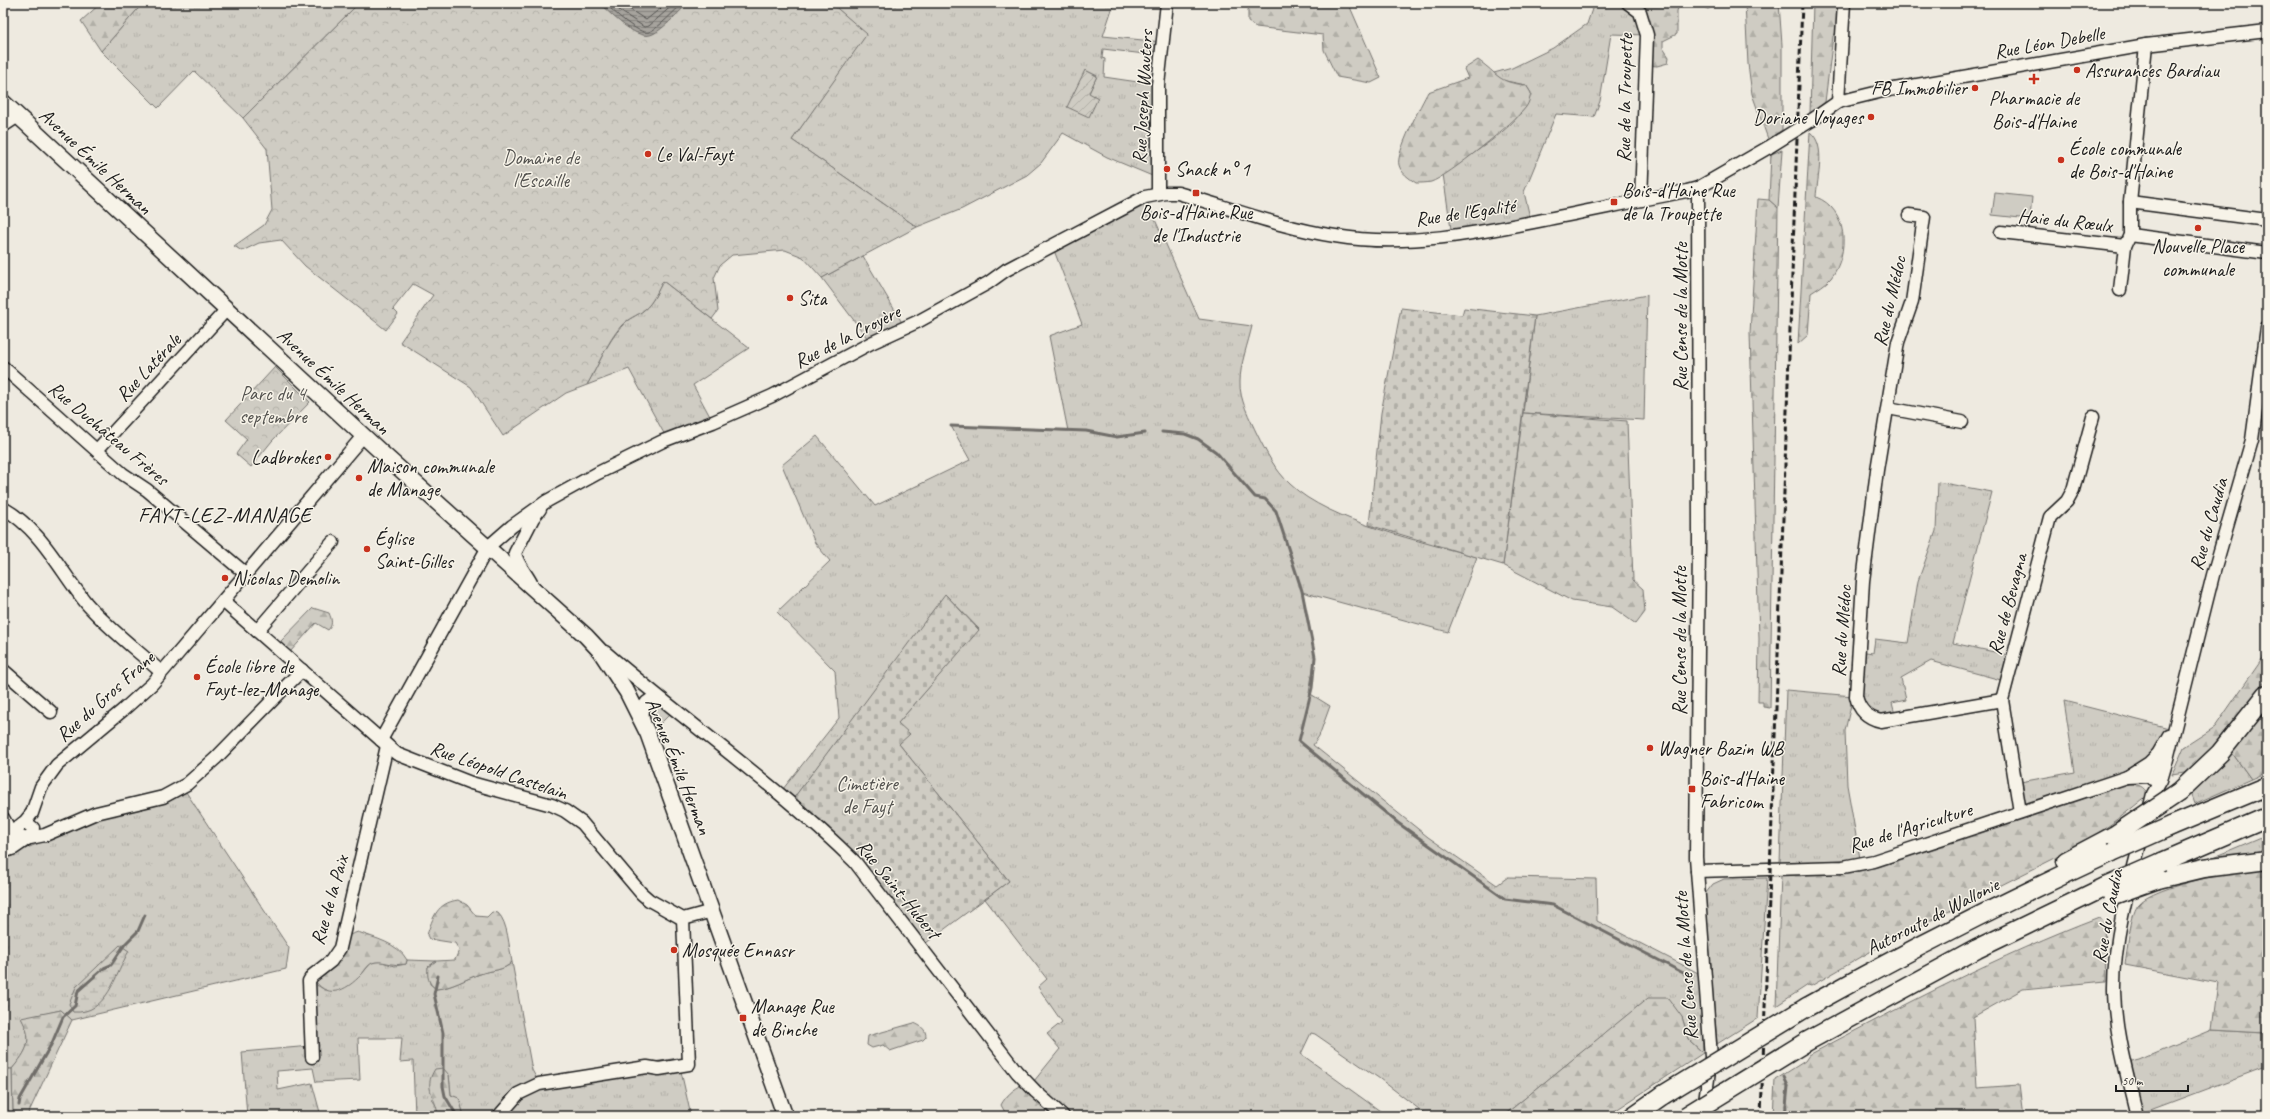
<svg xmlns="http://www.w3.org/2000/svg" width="2270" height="1119" font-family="Caveat,sans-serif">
<defs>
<pattern id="grass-tufts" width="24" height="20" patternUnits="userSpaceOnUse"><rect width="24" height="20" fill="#cfccc3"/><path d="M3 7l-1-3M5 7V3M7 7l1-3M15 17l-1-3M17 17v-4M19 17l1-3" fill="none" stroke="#b1afa7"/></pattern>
<pattern id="forest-firs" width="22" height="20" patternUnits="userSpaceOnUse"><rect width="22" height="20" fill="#cfccc3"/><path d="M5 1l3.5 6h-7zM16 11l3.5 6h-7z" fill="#b1afa7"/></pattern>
<pattern id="wetland-marsh" width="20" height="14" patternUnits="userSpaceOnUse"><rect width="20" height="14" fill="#cfccc3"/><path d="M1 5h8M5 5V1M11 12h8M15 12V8" fill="none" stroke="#b1afa7"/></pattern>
<pattern id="cemetery-stones" width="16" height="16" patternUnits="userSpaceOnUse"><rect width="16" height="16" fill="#cfccc3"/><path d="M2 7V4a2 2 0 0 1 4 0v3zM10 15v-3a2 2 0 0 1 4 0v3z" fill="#b1afa7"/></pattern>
<pattern id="park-crowns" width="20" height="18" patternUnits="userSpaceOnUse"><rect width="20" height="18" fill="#cfccc3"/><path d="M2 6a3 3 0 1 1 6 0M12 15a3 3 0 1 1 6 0" fill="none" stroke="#b1afa7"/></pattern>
<pattern id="garden-furrows" width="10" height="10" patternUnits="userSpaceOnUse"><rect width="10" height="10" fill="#cfccc3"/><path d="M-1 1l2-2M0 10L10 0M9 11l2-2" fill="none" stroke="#b1afa7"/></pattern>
<pattern id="water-rules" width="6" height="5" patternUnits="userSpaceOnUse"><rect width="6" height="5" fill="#a6a39d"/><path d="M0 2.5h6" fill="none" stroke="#86847f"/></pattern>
</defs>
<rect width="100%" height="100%" fill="#eeeae0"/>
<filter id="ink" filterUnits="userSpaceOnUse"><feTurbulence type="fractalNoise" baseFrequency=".025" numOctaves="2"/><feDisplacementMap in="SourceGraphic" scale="8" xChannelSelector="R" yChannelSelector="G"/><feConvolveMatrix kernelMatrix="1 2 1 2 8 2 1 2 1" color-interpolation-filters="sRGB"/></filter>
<g filter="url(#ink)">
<g fill="url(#grass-tufts)" stroke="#767470" fill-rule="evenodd">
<polygon points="143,3 359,3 243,118 194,71 158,108 101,51"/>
<path d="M831,3H1114L1103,36L1162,42L1161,56L1103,49L1102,58L1105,59L1104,77L1158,85L1157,178L1107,157L1063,133L1041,163L1027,175L962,209L917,227L792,140L866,34ZM1085,70L1097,76L1089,93Z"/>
<path d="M1594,3H1628L1647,35L1611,34L1600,101L1594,117L1556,114L1524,192L1531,222L1452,236L1443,174C1468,156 1525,124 1531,93L1526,85L1501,80L1494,73L1512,68L1553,48L1587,24Z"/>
<polygon points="1782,150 1778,208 1769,200 1771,154"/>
<path d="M1145,197L1199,319L1252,326C1248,344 1240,364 1240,382C1239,399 1250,419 1257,434C1266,452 1275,470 1290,484C1329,522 1425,542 1477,557L1448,632L1302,592L1315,657L1309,693L1330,706L1319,736L1313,745L1428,837L1497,885L1508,877L1596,879L1597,921L1702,975L1703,1053L1689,1040L1682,1017L1649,998L1503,1116H1428L1380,1079L1315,1034L1311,1033L1301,1054L1387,1116H1063L1030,1086L1060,1049L1047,1034L1062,1022L1038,987L1047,979L985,899L1009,881L899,744L898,723L979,629L946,595L790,803L779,794L839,718L835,671L777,612L830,561L815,543L782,465L817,436L875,506L970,460L951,426L1068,431L1049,336L1082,324L1052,245Z"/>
<polygon points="863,256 904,326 871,343 822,278"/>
<path d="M663,281L749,348L693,385L713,422L667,439L629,369L587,385C599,364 606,344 622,326C628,318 637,316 644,310C653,303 658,290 663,281Z"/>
<polygon points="1647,295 1644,420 1523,413 1535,316"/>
<polygon points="1938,482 1992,492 1953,643 2008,655 2001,680 1931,661 1901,678 1906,700 1892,703 1896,718 1881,721 1859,706 1859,651 1873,653 1875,639 1908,643 1918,581 1936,531"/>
<polygon points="1786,690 1853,696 1845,731 1847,785 1861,864 1780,863"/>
<polygon points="2064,701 2173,729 2149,763 2020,812 2015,783 2075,772"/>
<polygon points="2230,750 2251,779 2194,804 2189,790"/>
<path d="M186,792L289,948L286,969L72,1020L61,1010L22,1019C34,1041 27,1051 12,1069H3V858L97,819L166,803Z"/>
<polygon points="2266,835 2267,853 2190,867"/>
<polygon points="1767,878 1758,1018 1717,1044 1705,894 1713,884 1724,879"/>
<path d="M407,960L436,961L428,967L430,984L436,989C452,988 465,979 480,974C491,970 504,971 512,962L532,1070L538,1081L678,1058L691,1116H464L459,1099L451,1095L449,1075L432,1100L437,1106L438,1116H415L413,1061L400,1062L402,1038H358L360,1080L316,1082L313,1068L277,1071L278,1090L312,1083L321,1116H247L242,1052L311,1046L312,976L317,985L325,990L361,975L371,963L379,961L395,966L406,964Z"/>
<polygon points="2212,1030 2265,1033 2265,1067 2137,1115 2124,1064 2140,1060"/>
</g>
<g fill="url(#forest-firs)" stroke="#767470">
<polygon points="101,3 143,3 101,51 81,21"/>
<polygon points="1251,3 1275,3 1282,5 1283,3 1366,3 1350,7 1381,78 1371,83 1337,77 1324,50 1323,35 1256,27 1248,22 1248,10"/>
<polygon points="1628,3 1680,3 1677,11 1677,34 1663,41 1663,48 1669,57 1668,63 1657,66 1646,65 1647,35"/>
<polygon points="1694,3 1718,3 1708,9"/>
<polygon points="1745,3 1779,3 1782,45 1782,130 1768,139 1752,94 1748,64"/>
<polygon points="1813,3 1844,3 1843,25 1833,36 1825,102 1810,114"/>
<path d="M1478,60C1500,75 1496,82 1526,85L1531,93C1530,98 1529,103 1526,107C1516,121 1447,177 1431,182C1426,183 1420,183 1416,183C1409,178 1401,173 1399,165C1395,154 1422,103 1428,92L1468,78L1464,69Z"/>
<path d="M1810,132C1827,145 1817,178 1816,197C1848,209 1850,253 1831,278C1826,284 1817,289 1811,293L1808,335L1798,344Z"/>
<polygon points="1758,199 1769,200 1778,208 1770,708 1763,707 1763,702 1758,702 1759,639 1750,333"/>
<polygon points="1523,413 1627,421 1633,580 1643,589 1645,612 1636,624 1612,607 1572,601 1503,565"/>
<path d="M313,608L329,613C332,620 333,625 328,630L316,623L290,652L280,645L281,641Z"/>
<polygon points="2267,652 2267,678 2246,707 2202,759 2184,773 2172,775 2184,747 2215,727"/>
<polygon points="2267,702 2267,772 2251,779 2230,750"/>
<path d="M2129,784C2138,784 2144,786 2148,795L2117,820L2081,845L1882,945L1811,986L1808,985L1776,1006L1781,875L1851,873L1879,867Z"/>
<path d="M2267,868V1022L2265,1033L2212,1030L2218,983L2125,965C2127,951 2130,916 2138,905C2153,885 2242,870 2267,868Z"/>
<path d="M458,900L467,905L476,916L487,917L492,912L498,913C508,922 509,948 512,962C504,971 491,970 480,974C465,979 452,988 436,989C428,983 427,977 428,967L436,961L455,960L459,950L455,943L429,939L427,935C433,917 437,903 458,900Z"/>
<path d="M2099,917L2104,923L2106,981L2023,989L1973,1017L1977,1088L2019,1085L2023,1116H1773L1775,1080L1805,1061L1809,1055C1904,1005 1999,955 2099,917Z"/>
<path d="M358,932C374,938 398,943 407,960L406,964C392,967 382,959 372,963C368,965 365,970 362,974C345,992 326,1001 312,976L346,936Z"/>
<polygon points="1648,998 1668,998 1682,1017 1689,1040 1703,1053 1607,1116 1503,1116"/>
<path d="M61,1010L72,1020L27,1116H13L12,1069C27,1051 34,1041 21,1018Z"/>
<path d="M914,1023C921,1026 926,1029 926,1037L923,1040L890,1051L883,1045L872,1048L867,1045L868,1036Z"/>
<path d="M443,1068L449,1075L451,1095L459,1098L464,1116H438C437,1098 422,1089 435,1069Z"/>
<path d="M1023,1085L1045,1106L1049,1116H1007L1001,1105C1005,1097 1014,1088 1023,1085Z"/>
</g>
<path fill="url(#wetland-marsh)" stroke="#767470" d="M120,945L129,951C115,974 108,1015 73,1012L69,1004L76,987Z"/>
<g fill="url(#cemetery-stones)" stroke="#767470">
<polygon points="1401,308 1462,315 1464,308 1535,316 1503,565 1369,525 1381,413"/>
<polygon points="945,594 979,630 898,723 910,734 899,744 1009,881 922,946 868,877 790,803"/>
</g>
<g fill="url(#park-crowns)" stroke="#767470">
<path d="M359,3H831L867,34L792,140L917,227L822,278L803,257L785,250L732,255L720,265L714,278L718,311L712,319L663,281C658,290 653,303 644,310C637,316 628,318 621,326C606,344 599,364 587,385L566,393L503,436L471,387L400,342L433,295L413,284L393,309L398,314L386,330L305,266L281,240L259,243L242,251L234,246L264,225L272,210L267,149L243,118Z"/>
<polygon points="275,367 310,402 272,441 251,467 236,454 247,439 226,420"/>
<polygon points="659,706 664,707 671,713 658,726 653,713"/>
</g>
<polygon fill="url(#garden-furrows)" stroke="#767470" points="1085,70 1097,76 1089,93 1098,98 1089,117 1067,107"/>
<g fill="#cfccc3" stroke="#767470">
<polygon points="1995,193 2032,197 2030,219 1992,215"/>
<polygon points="3,1069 12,1069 13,1116 3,1116"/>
</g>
<path fill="url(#water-rules)" stroke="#6f6d69" d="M599,3H688C680,11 660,33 650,35C635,39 610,13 599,3Z"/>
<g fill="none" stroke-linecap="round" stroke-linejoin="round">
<g stroke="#535250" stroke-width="1">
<path d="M605,3C613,11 638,35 649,32C658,29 675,10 683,3"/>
<polyline points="612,3 620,11 644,27 649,26 675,3"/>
<polyline points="620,3 646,20 667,3"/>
</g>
<g stroke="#6f6d69" stroke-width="3">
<polyline points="951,426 1086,431 1117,437 1145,433"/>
<polyline points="1162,432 1185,434 1198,439 1216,452 1255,497 1265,499 1276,511 1302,591 1315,657 1312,688 1299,741 1398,823 1505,899 1553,905 1689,976"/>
<polyline points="438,976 434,994 443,1033 443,1086 445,1096 457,1116"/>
<polyline points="1784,1077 1788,1086 1785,1116"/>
<polyline points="19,1105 20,1099 52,1043 63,1017 75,1006 78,991 104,968 111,965 125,944 138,931 145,915"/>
</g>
<defs>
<g id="minor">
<polyline points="1628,3 1640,12 1647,35 1641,200"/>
<polyline points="1838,102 1844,3"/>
<polyline points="1812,120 1838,102 1883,91 2146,45 2267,31"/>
<polyline points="3,126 18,116"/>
<polyline points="1698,188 1699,543 1696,857 1711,1057 1704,1108"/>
<polyline points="1158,194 1158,85 1167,3"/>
<polyline points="2130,202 2267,220"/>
<path d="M1909,215L1924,217L1912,302L1898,342L1877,470L1863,581L1856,696C1859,711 1868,718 1881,721L2002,700"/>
<polyline points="2001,232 2125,246"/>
<polyline points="2130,235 2267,253"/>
<polyline points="2120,290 2125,246 2130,235 2130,202 2146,45"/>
<polyline points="3,367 123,474 147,490 246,574"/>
<polyline points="1888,408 1962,422"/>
<polyline points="97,450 227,309"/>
<path d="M3,508C42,530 60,571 87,604C109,629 137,650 161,672"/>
<path d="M533,587C528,575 517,565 515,553L533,518L540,509"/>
<polyline points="223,601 397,754 471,783 552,805 565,811 582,823 641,893 649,900 683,919 712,911"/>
<polyline points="257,631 333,542"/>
<path d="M605,652C687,723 777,785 855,862L1017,1072L1036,1092L1063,1116"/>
<polyline points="3,670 51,712"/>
<path d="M644,722C640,709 645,697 660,699"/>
<path d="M381,740L488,547L512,526L547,501L598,473L663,441L713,422L772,396L871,343L919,321L988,283L1006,270L1145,197L1166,193H1178C1230,208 1282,228 1335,236C1406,248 1479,233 1548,219C1594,210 1640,200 1687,191L1698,188L1769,147"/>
<polyline points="2127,777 2149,763 2157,755"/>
<polyline points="2152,779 2158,754 2169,735"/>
<polyline points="2020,812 2002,700 2050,517 2067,501 2073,490 2093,417"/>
<polyline points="3,818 12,834 11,842"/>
<polyline points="24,823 32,813 41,787 57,765 123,710 152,684 363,436"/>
<polyline points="9,828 24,839 32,836 33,828 28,824 23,823 18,827 17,833"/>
<polyline points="30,838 45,835 96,813 163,797 187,784 216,758 302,670"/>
<polyline points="3,852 14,848 27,839"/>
<polyline points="1697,871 1843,867 1874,861 2127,777 2152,776 2165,765"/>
<polyline points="312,1057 309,981 312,976 331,961 340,948 387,746"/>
<polyline points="499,1116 518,1094 539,1084 647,1067 659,1069 689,1064 683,919"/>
<path d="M2137,1116C2127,1074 2115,1034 2114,991C2113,926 2138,857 2153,794L2161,780L2166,763L2213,575L2252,440L2267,327"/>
</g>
<polyline id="major" points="3,102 381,452 586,636 600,651 627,692 648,734 785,1116"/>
<g id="highway">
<polyline points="2179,792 2220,753 2267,694"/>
<polyline points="2171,826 2267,786"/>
<polyline points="2066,861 2115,835"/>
<polyline points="2162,862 2267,817"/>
<polyline points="2158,879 2204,868 2267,860"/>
<path d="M1807,1007C1907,951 2008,900 2112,852"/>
<polyline points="1806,1042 1977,949 2105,887"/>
<polyline points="1633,1116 1663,1095"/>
</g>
</defs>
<use href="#minor" stroke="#1c1c1c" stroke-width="15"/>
<use href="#major" stroke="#1c1c1c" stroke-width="18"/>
<use href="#highway" stroke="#1c1c1c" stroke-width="21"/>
<use href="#minor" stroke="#f7f3e8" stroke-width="12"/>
<use href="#major" stroke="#f7f3e8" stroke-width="15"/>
<use href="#highway" stroke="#f7f3e8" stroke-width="18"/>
<polyline stroke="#1c1c1c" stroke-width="3" stroke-dasharray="6 3" stroke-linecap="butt" points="1761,1116 1802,3"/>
<defs>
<polyline id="minor-bridge" points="1769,147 1812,120"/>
<g id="highway-bridge">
<polyline points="2115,835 2179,792"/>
<polyline points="2112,852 2171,826"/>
<polyline points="2105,887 2162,862"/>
<polyline points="2113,895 2158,879"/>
<polyline points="1663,1095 1807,1007"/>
<polyline points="1686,1116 1806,1042"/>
</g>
</defs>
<use href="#minor-bridge" stroke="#1c1c1c" stroke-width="15" stroke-linecap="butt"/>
<use href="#highway-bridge" stroke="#1c1c1c" stroke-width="21" stroke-linecap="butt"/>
<use href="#minor-bridge" stroke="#f7f3e8" stroke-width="12"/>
<use href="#highway-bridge" stroke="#f7f3e8" stroke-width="18"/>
</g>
</g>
<g fill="#c8321e" stroke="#f7f3e8" stroke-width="1.5">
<circle cx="2077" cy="70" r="4"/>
<path d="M2032 73h4v4h4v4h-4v4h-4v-4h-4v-4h4z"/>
<circle cx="1975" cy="88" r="4"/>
<circle cx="1871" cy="117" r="4"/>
<circle cx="648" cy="154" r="4"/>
<circle cx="2061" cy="160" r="4"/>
<circle cx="1167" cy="169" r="4"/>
<rect x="1192" y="189" width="8" height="8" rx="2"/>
<rect x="1610" y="198" width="8" height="8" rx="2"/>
<circle cx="2198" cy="228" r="4"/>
<circle cx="790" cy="298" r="4"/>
<circle cx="328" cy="457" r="4"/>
<circle cx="359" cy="478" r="4"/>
<circle cx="367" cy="549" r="4"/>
<circle cx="225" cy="578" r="4"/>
<circle cx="197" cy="677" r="4"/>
<circle cx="1650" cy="748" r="4"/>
<rect x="1688" y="785" width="8" height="8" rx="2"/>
<circle cx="674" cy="950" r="4"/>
<rect x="739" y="1014" width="8" height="8" rx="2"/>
</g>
<g text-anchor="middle" stroke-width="3" stroke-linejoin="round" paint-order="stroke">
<g font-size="20" fill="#1c1c1c" stroke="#f7f3e8">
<text transform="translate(2049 42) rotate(-10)" y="7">Rue Léon Debelle</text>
<text transform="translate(1142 97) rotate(-87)" y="7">Rue Joseph Wauters</text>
<text transform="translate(1624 98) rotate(-89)" y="7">Rue de la Troupette</text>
<text transform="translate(96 161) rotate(43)" y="7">Avenue Émile Herman</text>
<text transform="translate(1465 212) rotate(-8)" y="7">Rue de l'Egalité</text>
<text transform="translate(2065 220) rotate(6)" y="7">Haie du Rœulx</text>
<text transform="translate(1889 301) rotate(-77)" y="7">Rue du Médoc</text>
<text transform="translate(1680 317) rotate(-90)" y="7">Rue Cense de la Motte</text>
<text transform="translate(847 336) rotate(-27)" y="7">Rue de la Croyère</text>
<text transform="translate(148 367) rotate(-47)" y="7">Rue Latérale</text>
<text transform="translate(334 381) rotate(43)" y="7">Avenue Émile Herman</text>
<text transform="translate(109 433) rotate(40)" y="7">Rue Duchâteau Frères</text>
<text transform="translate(2208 524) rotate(-74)" y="7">Rue du Caudia</text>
<text transform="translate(2007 604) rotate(-75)" y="7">Rue de Bevagna</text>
<text transform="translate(1841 631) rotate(-86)" y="7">Rue du Médoc</text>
<text transform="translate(1679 641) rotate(-90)" y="7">Rue Cense de la Motte</text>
<text transform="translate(105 696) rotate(-42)" y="7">Rue du Gros Frane</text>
<text transform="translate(679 766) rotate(68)" y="7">Avenue Émile Herman</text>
<text transform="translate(499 770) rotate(19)" y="7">Rue Léopold Castelain</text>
<text transform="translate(1910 827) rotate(-17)" y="7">Rue de l'Agriculture</text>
<text transform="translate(899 889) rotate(51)" y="7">Rue Saint-Hubert</text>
<text transform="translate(329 900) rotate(-74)" y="7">Rue de la Paix</text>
<text transform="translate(1932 916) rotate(-27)" y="7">Autoroute de Wallonie</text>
<text transform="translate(2107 916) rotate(-79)" y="7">Rue du Caudia</text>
<text transform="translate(1685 966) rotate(-94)" y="7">Rue Cense de la Motte</text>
</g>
<g font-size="20" fill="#1c1c1c" stroke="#f7f3e8" text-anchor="start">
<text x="2085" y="77">Assurances Bardiau</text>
<text x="1967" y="95" text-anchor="end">FB Immobilier</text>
<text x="2034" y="105" text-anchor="middle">Pharmacie de<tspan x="2034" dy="23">Bois-d'Haine</tspan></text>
<text x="1863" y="124" text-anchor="end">Doriane Voyages</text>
<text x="2069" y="155">École communale<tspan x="2069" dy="23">de Bois-d'Haine</tspan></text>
<text x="656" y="161">Le Val-Fayt</text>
<text x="1175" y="176">Snack n° 1</text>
<text x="1622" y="197">Bois-d'Haine Rue<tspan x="1622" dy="23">de la Troupette</tspan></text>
<text x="1196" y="219" text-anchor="middle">Bois-d'Haine Rue<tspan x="1196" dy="23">de l'Industrie</tspan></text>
<text x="2198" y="253" text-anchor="middle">Nouvelle Place<tspan x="2198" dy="23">communale</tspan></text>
<text x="798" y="305">Sita</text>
<text x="320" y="464" text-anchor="end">Ladbrokes</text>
<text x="367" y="473">Maison communale<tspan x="367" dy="23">de Manage</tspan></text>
<text x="375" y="545">Église<tspan x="375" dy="23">Saint-Gilles</tspan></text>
<text x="233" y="585">Nicolas Demolin</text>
<text x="205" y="673">École libre de<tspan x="205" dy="23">Fayt-lez-Manage</tspan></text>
<text x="1658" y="755">Wagner Bazin WB</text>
<text x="1700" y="785">Bois-d'Haine<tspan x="1700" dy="23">Fabricom</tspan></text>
<text x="682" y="957">Mosquée Ennasr</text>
<text x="751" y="1013">Manage Rue<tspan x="751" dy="23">de Binche</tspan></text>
</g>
<g font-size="20" fill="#52514e" stroke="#f7f3e8">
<text x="541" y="164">Domaine de<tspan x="541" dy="23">l'Escaille</tspan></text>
<text x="273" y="400">Parc du 4<tspan x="273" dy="23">septembre</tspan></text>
<text x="867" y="790">Cimetière<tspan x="867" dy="23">de Fayt</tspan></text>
</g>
<g font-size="22" letter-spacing="1" fill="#1c1c1c" stroke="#f7f3e8">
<text x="225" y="522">FAYT-LEZ-MANAGE</text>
</g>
</g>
<rect width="2270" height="1119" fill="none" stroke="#f7f3e8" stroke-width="16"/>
<rect x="8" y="8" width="2254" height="1103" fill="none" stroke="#1c1c1c" stroke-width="1.5" filter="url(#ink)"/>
<path d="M2116 1085v6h72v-6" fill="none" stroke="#1c1c1c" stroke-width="2"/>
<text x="2122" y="1085" font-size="12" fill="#1c1c1c" stroke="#f7f3e8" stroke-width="3" paint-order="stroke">50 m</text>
</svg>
